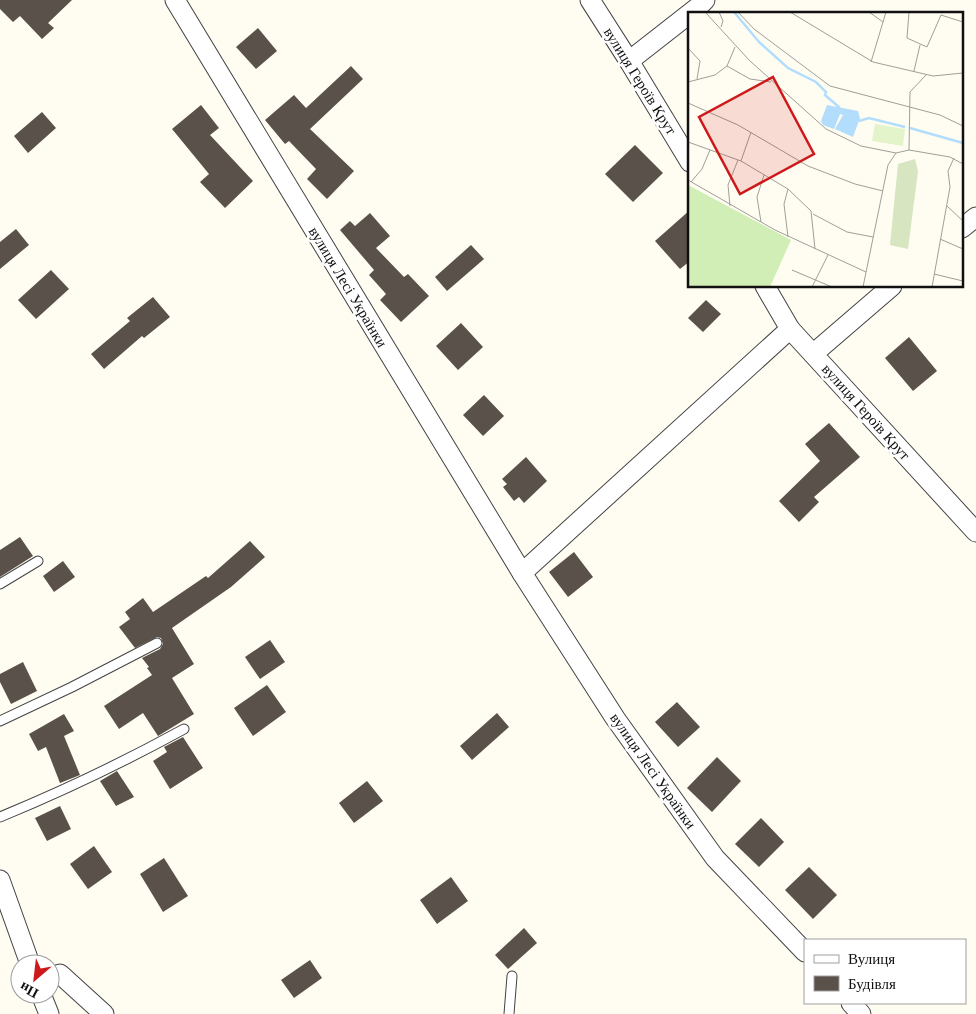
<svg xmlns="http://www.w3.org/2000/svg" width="976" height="1014" font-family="'Times New Roman',serif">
<rect width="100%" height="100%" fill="#fffdf2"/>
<g fill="#5a514b">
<polygon points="0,0 72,0 48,23 54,28 42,39 20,16 13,22 0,9"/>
<polygon points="258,28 277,51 256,69 236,47"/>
<polygon points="351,66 363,79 310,129 354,171 327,199 307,179 316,169 289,141 285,144 265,120 294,95 306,108"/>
<polygon points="201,105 219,128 210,135 253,181 225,208 200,182 209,174 172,129"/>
<polygon points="42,112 56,128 28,153 14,136"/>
<polygon points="635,145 663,173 633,202 605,174"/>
<polygon points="690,210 690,261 680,269 655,241"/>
<polygon points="370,213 390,236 376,248 404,277 408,274 429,296 401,322 380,300 386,294 369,275 374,270 340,230 350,221 355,226"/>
<polygon points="16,229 29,245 0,269 0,242"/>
<polygon points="471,245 484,259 447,291 435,277"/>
<polygon points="51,270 69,289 36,319 18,300"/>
<polygon points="153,297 170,317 144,338 142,336 104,369 91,354 130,321 127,318"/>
<polygon points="706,300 721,314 703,332 688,318"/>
<polygon points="461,323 483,347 458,370 436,346"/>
<polygon points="909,337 937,371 913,391 885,358"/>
<polygon points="484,395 504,416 483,436 463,415"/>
<polygon points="829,423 860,457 814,497 819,502 799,522 779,501 820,461 805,444"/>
<polygon points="526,457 547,481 524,503 519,497 514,501 503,487 507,484 502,479"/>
<polygon points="20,537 33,556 0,577 0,550"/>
<polygon points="250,541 265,557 231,587 172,628 194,664 172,678 194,714 158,736 143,713 119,729 104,706 152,675 147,668 149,667 142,658 160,649 163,644 161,638 157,637 135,648 119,627 130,619 125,612 143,598 153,612 206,576 208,578"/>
<polygon points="574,552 593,577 568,597 549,572"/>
<polygon points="63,561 75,577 54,592 43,576"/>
<polygon points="270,640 285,662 260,679 245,657"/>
<polygon points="23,662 37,691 11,704 0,682 0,674"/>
<polygon points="267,685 286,712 253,736 234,708"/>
<polygon points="677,702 700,727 678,747 655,722"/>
<polygon points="497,713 509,727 472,760 460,746"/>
<polygon points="64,714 74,731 64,736 80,775 60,783 46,747 38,751 29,734"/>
<polygon points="183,737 203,768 170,789 153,761 167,752 164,747"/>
<polygon points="717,757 741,781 712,812 687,788"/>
<polygon points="117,771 134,797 116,806 100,781"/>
<polygon points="367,781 383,801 354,823 339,803"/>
<polygon points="60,806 71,829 47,841 35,818"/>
<polygon points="761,818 784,842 759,867 735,844"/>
<polygon points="94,846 112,872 88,889 70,864"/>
<polygon points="164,858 188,896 163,912 140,874"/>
<polygon points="809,867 837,895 813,919 785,890"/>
<polygon points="451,877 468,901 437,924 420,900"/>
<polygon points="524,928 537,943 508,969 495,955"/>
<polygon points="310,960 322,978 294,998 281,980"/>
</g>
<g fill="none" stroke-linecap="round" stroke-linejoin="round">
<defs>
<g id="service">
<polyline points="0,584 38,561"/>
<polyline points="0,721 72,687 157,643"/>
<path d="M0,817C63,791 124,762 184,729"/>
<polyline points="509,1014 512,976"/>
</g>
<g id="minor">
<polyline points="175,0 522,573 615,718 715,858 805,952"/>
<polyline points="590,0 629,61 690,162"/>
<polyline points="629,61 698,7 705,0"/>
<polyline points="962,228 976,217"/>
<polyline points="765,286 790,329 976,532"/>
<polyline points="813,354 892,286"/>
<polyline points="522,573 790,329"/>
<polyline points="0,880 30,964"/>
<polyline points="50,977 60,974 104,1014"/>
<polyline points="41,994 49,1014"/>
<polyline points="851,1003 861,1014"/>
</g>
</defs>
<use href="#service" stroke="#434343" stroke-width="11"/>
<use href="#minor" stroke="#434343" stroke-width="21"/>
<use href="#service" stroke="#fff" stroke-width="9"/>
<use href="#minor" stroke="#fff" stroke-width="19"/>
</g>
<g text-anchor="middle" stroke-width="5" stroke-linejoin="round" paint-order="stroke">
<g font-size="15" fill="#101010" stroke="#fff">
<text transform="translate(640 81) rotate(58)" y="5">вулиця Героїв Крут</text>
<text transform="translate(348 287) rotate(59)" y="5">вулиця Лесі Українки</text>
<text transform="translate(866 412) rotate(48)" y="5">вулиця Героїв Крут</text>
<text transform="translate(653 771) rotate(55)" y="5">вулиця Лесі Українки</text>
</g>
</g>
<g transform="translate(688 12)">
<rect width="275" height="275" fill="#fffdf2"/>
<path d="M0,173L103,228L82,275H0Z" fill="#d2eeb7"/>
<path d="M227,147L230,159L220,237L202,233L210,152Z" fill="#d7e5c0"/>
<path d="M187,112L217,117L215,134L184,129Z" fill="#e4f4ca"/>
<path d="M139,93L170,99L172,106L165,125L147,117L155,103L152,102L146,117L135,113L133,109Z" fill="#b2ddfc"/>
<path fill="none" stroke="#b2ddfc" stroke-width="2.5" d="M46,0L71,30L100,56L128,70L138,80L137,83L152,96M171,109L181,106L217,115M222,116L275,131"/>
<path fill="none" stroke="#9f9e98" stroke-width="1" d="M17,0L62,49L138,117L173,134L208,141L221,138L262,145L275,152M31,0L35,9L33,15M50,0L66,17L142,74L252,103L275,114M102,0L185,50L245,64L275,61M181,0L195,10M221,0L219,26L239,35L253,3L275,10M0,36L12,49L9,67M183,50L198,0M39,54L62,67L83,70M226,59L232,33M0,70L27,63L39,54L47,35M0,91L50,113L120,154L167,172L195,179M0,130L53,149L100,177L96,192L100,225M221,138L222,80L238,63M53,149L63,120M0,168L87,218L178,260M3,170L14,157L22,138M100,177L123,199L127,237M42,194L40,173L50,148M259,194L275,209M125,202L159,220L185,225M73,210L69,185L76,163M252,227L275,237M104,258L144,275M246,262L275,269M124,275L140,243M175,275L200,153L208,141M244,275L262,175L260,159L266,146"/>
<path fill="#ce191b" fill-opacity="0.15" stroke="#ce191b" stroke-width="2.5" d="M85,65L126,142L52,182L11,105Z"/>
<rect width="275" height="275" fill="none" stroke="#101010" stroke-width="2.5"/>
</g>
<rect x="804" y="939" width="162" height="65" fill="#ffffff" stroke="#9f9f9f"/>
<rect x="814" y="955" width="25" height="8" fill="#ffffff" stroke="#9f9f9f"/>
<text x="848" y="964" font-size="15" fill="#101010">Вулиця</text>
<rect x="814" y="976" width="25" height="15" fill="#5a514b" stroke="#9f9f9f"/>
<text x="848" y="989" font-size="15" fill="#101010">Будівля</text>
<g transform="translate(35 979) rotate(208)"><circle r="24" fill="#ffffff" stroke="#9f9f9f"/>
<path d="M0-4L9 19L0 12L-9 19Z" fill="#ce191b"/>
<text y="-8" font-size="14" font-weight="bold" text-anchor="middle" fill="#101010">Пн</text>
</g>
</svg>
